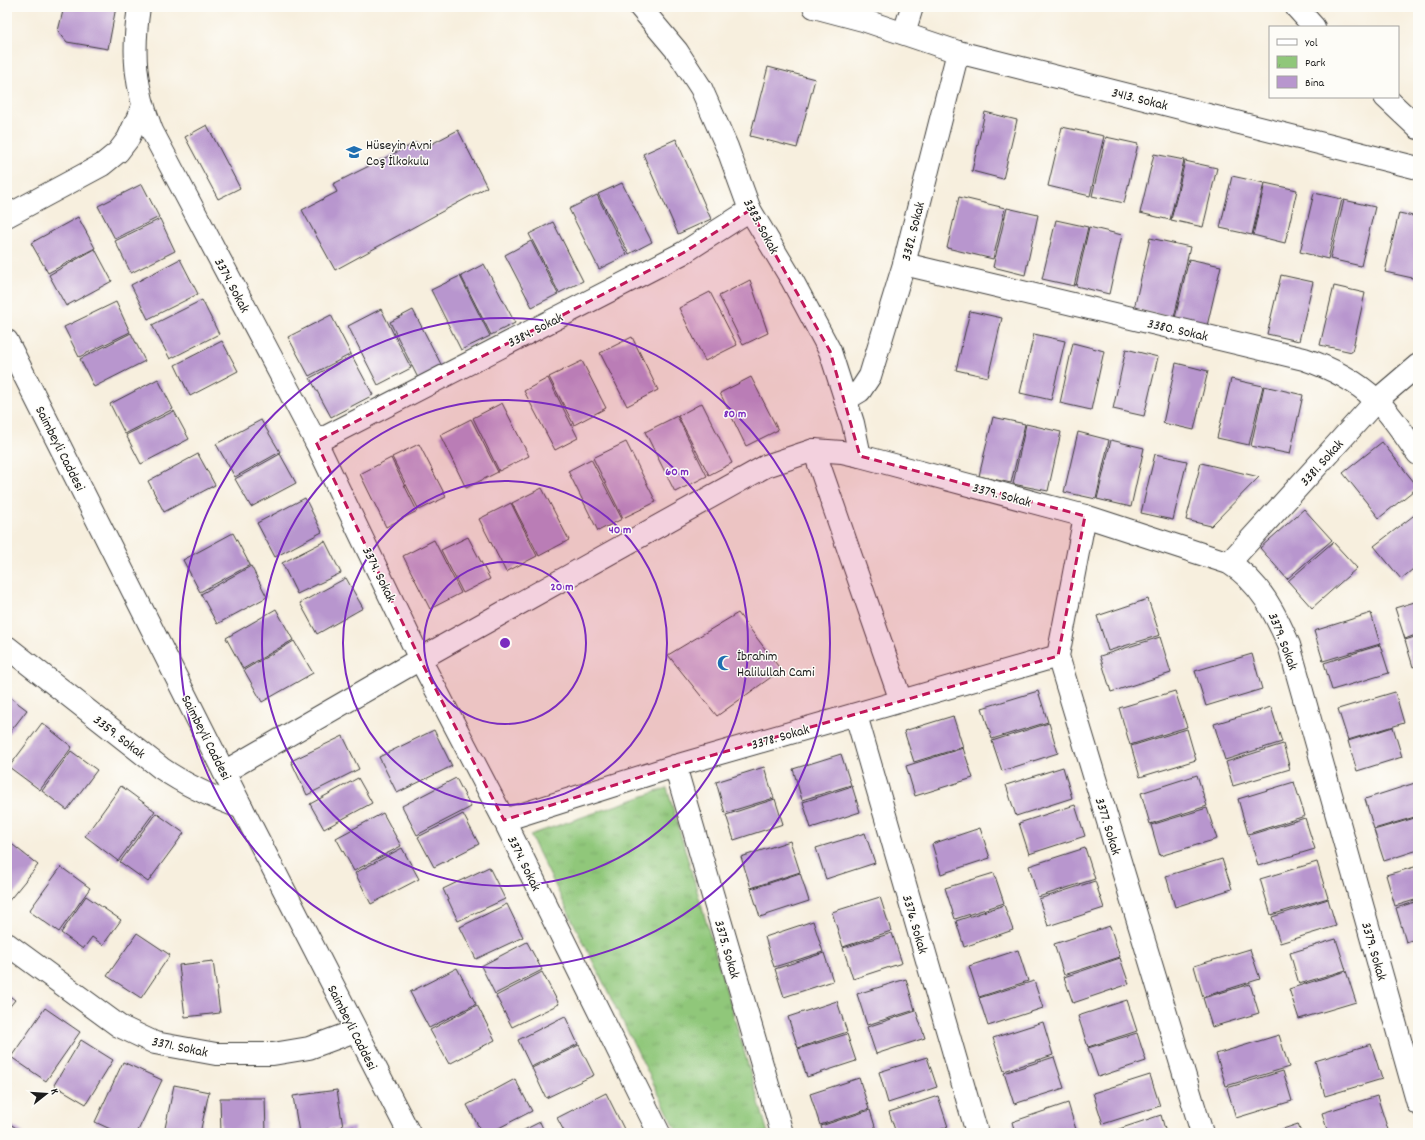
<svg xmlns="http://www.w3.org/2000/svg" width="1425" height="1140" font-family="Dekko,sans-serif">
<defs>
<pattern id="park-tufts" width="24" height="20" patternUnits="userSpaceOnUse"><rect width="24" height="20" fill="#90c77a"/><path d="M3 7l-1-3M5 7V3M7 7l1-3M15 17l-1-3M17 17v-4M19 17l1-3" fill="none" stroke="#7caa69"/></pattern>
</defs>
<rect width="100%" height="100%" fill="#fdfcf7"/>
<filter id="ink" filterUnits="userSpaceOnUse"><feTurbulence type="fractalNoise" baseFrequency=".025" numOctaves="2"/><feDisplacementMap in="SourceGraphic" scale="8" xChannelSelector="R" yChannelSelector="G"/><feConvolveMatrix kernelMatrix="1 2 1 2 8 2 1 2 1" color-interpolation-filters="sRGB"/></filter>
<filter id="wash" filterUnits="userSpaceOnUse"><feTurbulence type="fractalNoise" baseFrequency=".012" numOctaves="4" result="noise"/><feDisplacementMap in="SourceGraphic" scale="16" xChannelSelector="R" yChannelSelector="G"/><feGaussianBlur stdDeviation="0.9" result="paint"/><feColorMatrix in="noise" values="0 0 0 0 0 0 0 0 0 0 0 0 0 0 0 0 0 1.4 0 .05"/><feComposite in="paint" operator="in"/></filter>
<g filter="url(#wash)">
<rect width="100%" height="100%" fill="#f7efde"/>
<polygon fill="url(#park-tufts)" stroke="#56724b" points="667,788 768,1133 678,1133 530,835"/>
<g id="blocks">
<g fill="#b896ce">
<polygon points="64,7 116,7 108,49 67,42 58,31"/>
<polygon points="768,67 815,79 797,148 750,136"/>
<polygon points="985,112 1017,120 1003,179 972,171"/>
<polygon points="207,125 240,188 218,199 185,137"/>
<polygon points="1062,127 1104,136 1090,196 1048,186"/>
<polygon points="458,130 487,187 335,270 302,210 337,192 333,184 417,142 420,150"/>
<polygon points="1106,137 1138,144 1124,203 1092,196"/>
<polygon points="676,139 711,219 678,234 643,154"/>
<polygon points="1154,154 1184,160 1170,220 1140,213"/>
<polygon points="1185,161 1217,168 1203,227 1171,220"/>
<polygon points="1232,176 1264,183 1252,235 1220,228"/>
<polygon points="622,183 652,242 629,254 598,194"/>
<polygon points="1265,183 1297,190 1285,243 1253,235"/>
<polygon points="142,184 159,217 115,239 98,206"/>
<polygon points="1314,193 1342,199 1328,259 1300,252"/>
<polygon points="597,195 627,255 599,269 569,209"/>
<polygon points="959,197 1005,208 993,259 947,248"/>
<polygon points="1344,200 1375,207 1361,266 1330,259"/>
<polygon points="1007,208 1038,215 1025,275 993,267"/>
<polygon points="1399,213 1418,217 1417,279 1385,272"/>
<polygon points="78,217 95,248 48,273 31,243"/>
<polygon points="160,219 175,251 131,273 115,241"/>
<polygon points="1056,220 1088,227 1074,286 1042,279"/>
<polygon points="553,222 583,281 559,293 529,234"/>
<polygon points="1089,227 1122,235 1109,294 1076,286"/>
<polygon points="1150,238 1190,247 1174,318 1134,309"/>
<polygon points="531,241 558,294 532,307 505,255"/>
<polygon points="95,249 112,281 66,306 49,275"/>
<polygon points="180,259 198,294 148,319 131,285"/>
<polygon points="1189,259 1221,266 1207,326 1175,318"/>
<polygon points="484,264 515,323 491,335 461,276"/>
<polygon points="1281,275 1313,282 1299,341 1267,334"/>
<polygon points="460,276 490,336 461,350 431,290"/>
<polygon points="750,280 768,333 743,345 719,296"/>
<polygon points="1334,286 1365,293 1352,352 1320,345"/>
<polygon points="710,292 737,345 705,361 679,308"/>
<polygon points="202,300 219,334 170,359 152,325"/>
<polygon points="116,302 130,332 79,357 64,327"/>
<polygon points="381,309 411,368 378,385 348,326"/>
<polygon points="413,310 444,370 420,382 390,322"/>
<polygon points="970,311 1002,318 988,377 956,370"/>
<polygon points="331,315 351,354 309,376 288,337"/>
<polygon points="131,333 145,361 94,387 80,359"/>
<polygon points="1034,334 1065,341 1051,400 1020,393"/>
<polygon points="632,337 658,390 627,406 600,353"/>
<polygon points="222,341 238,371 190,396 175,365"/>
<polygon points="1073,343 1104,351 1091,410 1060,403"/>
<polygon points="1126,349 1158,357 1144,416 1113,409"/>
<polygon points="352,356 373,395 331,417 310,378"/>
<polygon points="582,361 606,408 574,425 549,377"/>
<polygon points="1176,363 1208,371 1194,430 1163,423"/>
<polygon points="751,377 778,430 746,446 720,393"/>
<polygon points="548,378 578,438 555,450 524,391"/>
<polygon points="158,379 173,409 125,434 110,404"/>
<polygon points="1231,379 1263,386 1249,445 1217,438"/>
<polygon points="1264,386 1303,395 1290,454 1251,446"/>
<polygon points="502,403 529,456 499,471 473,418"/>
<polygon points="702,403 732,463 709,475 678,416"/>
<polygon points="174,411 189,439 141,464 126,435"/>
<polygon points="677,416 707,476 675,492 645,432"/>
<polygon points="993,417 1025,424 1011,483 979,476"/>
<polygon points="471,419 498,472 466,488 440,435"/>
<polygon points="261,420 280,452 235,477 216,444"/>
<polygon points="1026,424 1061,432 1048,491 1013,484"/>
<polygon points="1078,432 1109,440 1096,499 1064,492"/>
<polygon points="1111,440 1144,448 1131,507 1097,499"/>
<polygon points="626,442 656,502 623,518 593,458"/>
<polygon points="1382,442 1418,487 1379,518 1343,473"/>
<polygon points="419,444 446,497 419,510 392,457"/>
<polygon points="198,454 215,485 164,512 148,481"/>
<polygon points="280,454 296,483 251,507 235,479"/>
<polygon points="1155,454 1187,461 1173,520 1141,513"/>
<polygon points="391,458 417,511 386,527 360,474"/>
<polygon points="591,459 622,519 598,531 568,471"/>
<polygon points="1201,463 1259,477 1211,526 1186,520"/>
<polygon points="542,488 569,540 539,556 512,503"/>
<polygon points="305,498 322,532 275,557 257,523"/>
<polygon points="511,503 537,556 506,572 479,519"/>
<polygon points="1304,509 1332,540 1287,579 1260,548"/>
<polygon points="1417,513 1418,565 1401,579 1374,546"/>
<polygon points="233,533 250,565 200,592 183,560"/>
<polygon points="468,537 490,579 463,593 441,550"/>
<polygon points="434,540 461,593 430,609 403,556"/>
<polygon points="325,541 341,573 297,594 282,563"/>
<polygon points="1333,542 1357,568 1312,608 1288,581"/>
<polygon points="251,566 267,597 217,624 201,594"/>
<polygon points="346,578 363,608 317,634 300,603"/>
<polygon points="1148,599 1160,635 1108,651 1097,616"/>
<polygon points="1418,601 1418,634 1405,639 1395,608"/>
<polygon points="276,609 293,640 243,669 226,638"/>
<polygon points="738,613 781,670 717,716 668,655"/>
<polygon points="1371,613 1380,644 1323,661 1314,631"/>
<polygon points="1418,636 1418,665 1413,667 1405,640"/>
<polygon points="1160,637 1171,673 1111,692 1100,656"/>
<polygon points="294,641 313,673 262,702 244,670"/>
<polygon points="1380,645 1389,673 1332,690 1324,663"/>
<polygon points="1252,654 1262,689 1206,706 1195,671"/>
<polygon points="1038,691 1048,722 992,739 982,708"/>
<polygon points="1175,691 1187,727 1130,745 1119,708"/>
<polygon points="1395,692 1404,723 1348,740 1338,709"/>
<polygon points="7,695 27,710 7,736"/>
<polygon points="1271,707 1282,742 1225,760 1214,724"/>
<polygon points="953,716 963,747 914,762 904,731"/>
<polygon points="42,723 72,747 40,790 9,767"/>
<polygon points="1049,723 1058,753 1002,771 992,741"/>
<polygon points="1393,727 1402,757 1357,771 1348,741"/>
<polygon points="1187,729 1196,760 1140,777 1131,746"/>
<polygon points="434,730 452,766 397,793 379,757"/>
<polygon points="343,736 359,769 307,795 291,761"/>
<polygon points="1283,744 1290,769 1233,786 1226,762"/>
<polygon points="963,748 973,778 915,796 906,766"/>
<polygon points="71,751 97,770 67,810 42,791"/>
<polygon points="841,754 851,785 802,800 793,769"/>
<polygon points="764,767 774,798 725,813 716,782"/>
<polygon points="1063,767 1072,798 1016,816 1006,785"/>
<polygon points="1197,775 1207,806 1150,824 1141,793"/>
<polygon points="358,778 372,803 324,829 310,804"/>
<polygon points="456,778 471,807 417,835 402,806"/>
<polygon points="1294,782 1305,816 1248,834 1238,799"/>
<polygon points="1418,782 1418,816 1374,829 1365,799"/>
<polygon points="121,786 155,811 118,861 85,836"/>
<polygon points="852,786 860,812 811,828 803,802"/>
<polygon points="775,799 783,824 734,840 726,815"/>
<polygon points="1075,805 1085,836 1029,854 1019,823"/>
<polygon points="1207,808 1217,839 1160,856 1151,825"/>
<polygon points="156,813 184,833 148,882 120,862"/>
<polygon points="383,813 401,846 354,871 336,838"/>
<polygon points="463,814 479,844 434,867 418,837"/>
<polygon points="1418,817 1418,850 1384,861 1374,830"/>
<polygon points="1305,818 1315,849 1258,866 1249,835"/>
<polygon points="980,828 990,858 941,874 932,844"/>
<polygon points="865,833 875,863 826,879 816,848"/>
<polygon points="8,841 38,865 7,903 7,843"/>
<polygon points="790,841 800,872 751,888 741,857"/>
<polygon points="402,848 419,879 371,904 355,873"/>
<polygon points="1085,848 1095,879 1038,897 1029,866"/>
<polygon points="1222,859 1232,889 1175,907 1166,876"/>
<polygon points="1317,862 1328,898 1271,915 1260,879"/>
<polygon points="1418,866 1418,899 1395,906 1386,875"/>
<polygon points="61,867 90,888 59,932 29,911"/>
<polygon points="489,867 505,899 458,921 443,889"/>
<polygon points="800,873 809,901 760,917 751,889"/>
<polygon points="994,873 1004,903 955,919 945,888"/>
<polygon points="1095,881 1104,908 1048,926 1039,899"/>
<polygon points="86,896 121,920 103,945 92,937 83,949 61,933"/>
<polygon points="880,897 891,931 843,947 832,912"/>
<polygon points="1328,899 1336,926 1280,943 1272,917"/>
<polygon points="1418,901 1418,938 1406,942 1396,908"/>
<polygon points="507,904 523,937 476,959 460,927"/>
<polygon points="1004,905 1013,930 964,947 956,921"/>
<polygon points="813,921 823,952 774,967 765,937"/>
<polygon points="1110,926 1120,957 1064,975 1054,944"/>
<polygon points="137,933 170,955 141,998 107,976"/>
<polygon points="892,933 902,963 853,979 843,948"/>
<polygon points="1336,939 1346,970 1299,984 1290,953"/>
<polygon points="527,942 542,970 495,994 481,966"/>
<polygon points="1250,949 1260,979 1203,997 1194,966"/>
<polygon points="1018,950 1028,981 979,997 969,966"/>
<polygon points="824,953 833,981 784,997 775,969"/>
<polygon points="1120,958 1129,984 1073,1003 1064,977"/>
<polygon points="213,961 220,1013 185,1017 179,965"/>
<polygon points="457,968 476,1004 429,1028 410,992"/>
<polygon points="1346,971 1356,1002 1299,1019 1289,989"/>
<polygon points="542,972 559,1004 512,1027 496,996"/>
<polygon points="906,979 915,1010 867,1025 857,994"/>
<polygon points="1034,981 1043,1008 988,1026 979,998"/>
<polygon points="1250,984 1259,1013 1212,1027 1203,998"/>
<polygon points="7,994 15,1000 7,1010"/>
<polygon points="1127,1000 1137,1031 1088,1047 1078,1016"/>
<polygon points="837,1001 847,1032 798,1048 788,1017"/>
<polygon points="477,1005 495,1040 449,1064 430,1030"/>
<polygon points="45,1008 80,1032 46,1081 11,1057"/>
<polygon points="916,1011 925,1038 876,1054 867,1027"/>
<polygon points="565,1016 578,1044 531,1067 518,1040"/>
<polygon points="1043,1022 1053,1055 1004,1071 993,1038"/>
<polygon points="1137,1033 1146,1061 1098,1077 1088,1048"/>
<polygon points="847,1034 856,1061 807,1077 798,1049"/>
<polygon points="1279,1035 1289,1067 1226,1086 1216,1054"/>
<polygon points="81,1040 113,1060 86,1104 54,1085"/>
<polygon points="1371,1044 1382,1079 1325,1096 1315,1061"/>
<polygon points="579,1045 594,1075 546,1098 532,1068"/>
<polygon points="927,1057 937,1087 888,1103 879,1072"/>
<polygon points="1054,1057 1064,1088 1014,1104 1004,1073"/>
<polygon points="123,1062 162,1080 137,1133 119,1133 95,1122"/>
<polygon points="1283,1071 1292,1101 1236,1118 1227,1088"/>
<polygon points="1150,1075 1160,1106 1103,1124 1093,1093"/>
<polygon points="859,1078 869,1109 820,1125 810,1094"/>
<polygon points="515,1079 532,1111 489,1133 482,1133 467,1105"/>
<polygon points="174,1085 209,1092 200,1133 164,1133"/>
<polygon points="337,1090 343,1127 299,1133 293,1096"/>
<polygon points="606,1093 624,1129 616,1133 565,1133 557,1118"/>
<polygon points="938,1096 948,1127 930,1133 896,1133 889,1112"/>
<polygon points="1377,1096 1389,1133 1328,1133 1322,1113"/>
<polygon points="220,1098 265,1098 266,1133 221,1133"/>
<polygon points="1068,1103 1077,1133 1015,1133 1012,1122"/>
<polygon points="870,1110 877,1133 823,1133 821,1126"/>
<polygon points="1161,1115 1166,1133 1107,1133"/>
<polygon points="7,1122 24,1133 7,1133"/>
<polygon points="540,1122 545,1133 518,1133"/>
<polygon points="1298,1124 1301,1133 1271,1133"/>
<polygon points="354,1127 355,1133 319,1133 319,1132"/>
</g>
</g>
</g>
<g filter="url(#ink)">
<use href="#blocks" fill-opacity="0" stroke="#3d3c39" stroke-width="1"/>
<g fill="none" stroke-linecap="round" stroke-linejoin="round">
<defs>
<g id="minor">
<path d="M139,7C132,54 135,87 152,131L316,442L420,659L504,820L659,1133"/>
<polyline points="640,7 677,51 701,88 727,147 750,210 792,280 830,351 853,423 860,456"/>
<polyline points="814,7 863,20 958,52 1418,168"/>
<polyline points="1296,7 1314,27"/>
<polyline points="904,33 912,7"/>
<polyline points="1385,97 1418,128"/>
<polyline points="7,216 102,165 118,152 128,139 143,106"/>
<path d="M904,264L1304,359C1331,368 1355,380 1376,400C1392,414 1405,437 1418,454"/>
<polyline points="845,400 860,391 870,376 904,264 958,52"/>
<polyline points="316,442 683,253 750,210"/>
<polyline points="814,450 901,701"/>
<polyline points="1085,516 1058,656 1202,1133"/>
<polyline points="1229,563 1377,400 1418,365"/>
<path d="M7,647L161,768C187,786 211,797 242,808"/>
<polyline points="856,715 977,1133"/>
<polyline points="675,766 782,1133"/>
<path d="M224,772L420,659L766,466L814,450L842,452L860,456L1085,516L1229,563C1260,582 1275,613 1289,645L1418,1104"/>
<polyline points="504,820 675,766 1058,656"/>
<polyline points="7,944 119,1026 155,1043 216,1054 273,1054 309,1048 355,1031"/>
</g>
<polyline id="secondary" points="7,341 242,808 409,1133"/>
</defs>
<use href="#minor" stroke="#3d3c39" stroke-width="24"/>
<use href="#secondary" stroke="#3d3c39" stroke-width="24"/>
<use href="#minor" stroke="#fff" stroke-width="22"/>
<use href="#secondary" stroke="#fff" stroke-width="22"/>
</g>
</g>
<path fill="#c2185b" fill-opacity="0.2" stroke="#c2185b" stroke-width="3" stroke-dasharray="8 5" stroke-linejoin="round" d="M750,210L830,351L860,456L1085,516L1058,656L675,766L504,820L420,659L316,442L683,253Z"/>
<g fill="none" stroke="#7b2cbf" stroke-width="2">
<circle cx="505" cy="643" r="81"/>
<circle cx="505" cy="643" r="162"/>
<circle cx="505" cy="643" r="243"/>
<circle cx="505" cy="643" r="325"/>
</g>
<defs>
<symbol id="school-bare" viewBox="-9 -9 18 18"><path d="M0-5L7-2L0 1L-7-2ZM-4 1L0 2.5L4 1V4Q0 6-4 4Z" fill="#1f6fb2" stroke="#fdfcf7" stroke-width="2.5" paint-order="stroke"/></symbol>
<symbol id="mosque-bare" viewBox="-9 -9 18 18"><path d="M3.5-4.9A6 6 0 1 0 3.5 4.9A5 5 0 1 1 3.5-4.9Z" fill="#1f6fb2" stroke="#fdfcf7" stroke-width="2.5" paint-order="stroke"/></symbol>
</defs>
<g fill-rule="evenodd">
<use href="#school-bare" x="343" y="141" width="22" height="22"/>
<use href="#mosque-bare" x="714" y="652" width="22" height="22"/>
</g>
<g text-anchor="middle" stroke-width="3" stroke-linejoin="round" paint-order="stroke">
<g font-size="14" fill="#1c1c1c" stroke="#fdfcf7">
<text transform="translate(1140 98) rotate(14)" y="5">3413. Sokak</text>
<text transform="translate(762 226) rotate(62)" y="5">3383. Sokak</text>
<text transform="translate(912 231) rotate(-76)" y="5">3382. Sokak</text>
<text transform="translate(233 285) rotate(62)" y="5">3374. Sokak</text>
<text transform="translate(535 329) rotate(-27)" y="5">3384. Sokak</text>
<text transform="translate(1178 329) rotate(13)" y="5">3380. Sokak</text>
<text transform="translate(61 448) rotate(63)" y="5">Saimbeyli Caddesi</text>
<text transform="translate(1321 462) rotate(-48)" y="5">3381. Sokak</text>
<text transform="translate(1002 494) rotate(15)" y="5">3379. Sokak</text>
<text transform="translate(380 574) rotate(64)" y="5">3374. Sokak</text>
<text transform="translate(1284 641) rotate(69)" y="5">3379. Sokak</text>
<text transform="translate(120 736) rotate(38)" y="5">3359. Sokak</text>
<text transform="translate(780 736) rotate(-16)" y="5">3378. Sokak</text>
<text transform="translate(207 737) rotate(63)" y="5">Saimbeyli Caddesi</text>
<text transform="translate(1109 826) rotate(73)" y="5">3377. Sokak</text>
<text transform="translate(525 863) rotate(64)" y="5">3374. Sokak</text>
<text transform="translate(916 924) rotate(74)" y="5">3376. Sokak</text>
<text transform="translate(728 949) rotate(74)" y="5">3375. Sokak</text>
<text transform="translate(1375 951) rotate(74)" y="5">3379. Sokak</text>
<text transform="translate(353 1027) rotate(63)" y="5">Saimbeyli Caddesi</text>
<text transform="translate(180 1046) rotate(12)" y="5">3371. Sokak</text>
</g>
<g font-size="14" fill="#1c1c1c" stroke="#fdfcf7" text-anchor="start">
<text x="366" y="149">Hüseyin Avni<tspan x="366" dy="16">Coş İlkokulu</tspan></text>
<text x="737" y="660">İbrahim<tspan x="737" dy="16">Halilullah Cami</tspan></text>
</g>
</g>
<circle cx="505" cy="643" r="6" fill="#7b2cbf" stroke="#fdfcf7" stroke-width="2"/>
<g font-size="12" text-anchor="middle" font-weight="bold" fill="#7b2cbf" stroke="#fdfcf7" stroke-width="3" stroke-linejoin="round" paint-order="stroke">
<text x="735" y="417">80 m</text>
<text x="677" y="475">60 m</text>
<text x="620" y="533">40 m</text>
<text x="562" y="590">20 m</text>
</g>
<rect width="1425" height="1140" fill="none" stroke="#fdfcf7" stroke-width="24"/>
<rect x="1269" y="26" width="130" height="72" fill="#fdfcf7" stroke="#a3a29f"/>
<rect x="1277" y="39" width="20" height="6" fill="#ffffff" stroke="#a3a29f"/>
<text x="1305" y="46" font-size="12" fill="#1c1c1c">Yol</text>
<rect x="1277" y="56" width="20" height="12" fill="url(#park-tufts)" stroke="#a3a29f"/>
<text x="1305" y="66" font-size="12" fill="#1c1c1c">Park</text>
<rect x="1277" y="76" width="20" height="12" fill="#b896ce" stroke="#a3a29f"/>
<text x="1305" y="86" font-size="12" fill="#1c1c1c">Bina</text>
<g transform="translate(46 1094) rotate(73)" stroke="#fdfcf7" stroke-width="3" paint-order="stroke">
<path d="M0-3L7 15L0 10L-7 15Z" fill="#1c1c1c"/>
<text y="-6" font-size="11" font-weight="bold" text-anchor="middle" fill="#1c1c1c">K</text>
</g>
</svg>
